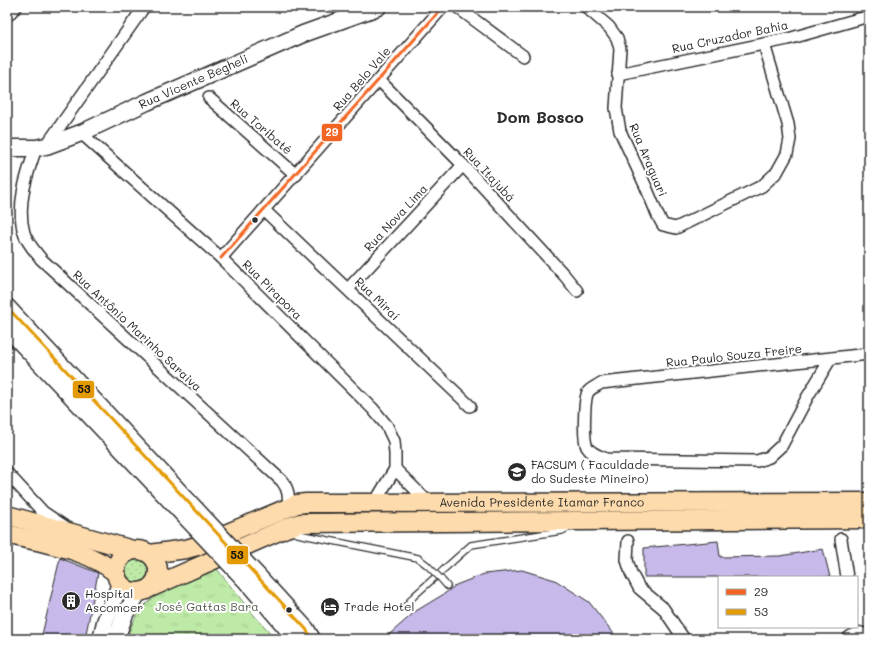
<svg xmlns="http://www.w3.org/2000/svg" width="876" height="646" font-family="Mali,sans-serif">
<defs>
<pattern id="grass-dots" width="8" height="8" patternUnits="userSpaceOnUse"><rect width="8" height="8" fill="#beeaa7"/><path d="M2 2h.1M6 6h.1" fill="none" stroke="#a3c990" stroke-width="1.8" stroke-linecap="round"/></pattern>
<pattern id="park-tufts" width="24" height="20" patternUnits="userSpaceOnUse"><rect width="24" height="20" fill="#beeaa7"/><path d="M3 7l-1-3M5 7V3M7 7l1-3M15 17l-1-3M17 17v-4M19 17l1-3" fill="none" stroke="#a3c990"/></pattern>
</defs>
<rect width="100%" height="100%" fill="#fff"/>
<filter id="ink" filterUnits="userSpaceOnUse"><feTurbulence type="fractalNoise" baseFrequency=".025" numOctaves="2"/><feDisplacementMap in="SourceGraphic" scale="8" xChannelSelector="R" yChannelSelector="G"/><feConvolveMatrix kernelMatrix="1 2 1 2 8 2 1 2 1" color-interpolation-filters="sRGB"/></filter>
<g filter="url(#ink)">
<circle fill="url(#grass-dots)" stroke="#748a69" cx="139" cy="571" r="15"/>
<path fill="url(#park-tufts)" stroke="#748a69" d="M216,568L252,613L276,639H126C131,627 136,613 146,604C160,590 197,577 216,568Z"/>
<g fill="#c7b9ea" stroke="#2b2b2b">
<polygon points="718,541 720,557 780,556 823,549 830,577 644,577 644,548"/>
<polygon points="60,558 98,573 85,639 41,639"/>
<polygon points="522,570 555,580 589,602 618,639 384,639 416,611 444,594 456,585 484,574"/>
</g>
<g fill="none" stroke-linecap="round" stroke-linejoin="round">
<defs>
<g id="lane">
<polyline points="291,530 298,534 418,558 427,565"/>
<polyline points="441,579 447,586"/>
<polyline points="405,607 414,596 471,545 562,531 570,527"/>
</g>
<g id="street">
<polyline points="457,7 523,56"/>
<polyline points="586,7 609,27 617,38 620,49 616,108 620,131 646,187 658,216 663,225 676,228 762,186 777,172 787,154 790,139 788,124 764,44"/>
<polyline points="7,16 16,7"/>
<polyline points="618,74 788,39 869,16"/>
<polyline points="379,80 463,165 565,276 577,291"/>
<polyline points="209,98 296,175"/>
<polyline points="81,133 221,258 373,409 387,426 394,441 395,454 395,469 375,502"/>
<polyline points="46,146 144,7"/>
<path d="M36,148C27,174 16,205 24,233C27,243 35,251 41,259L282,481C289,490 289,497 288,508"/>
<polyline points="265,211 470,406"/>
<polyline points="221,258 443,7"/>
<polyline points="348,289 463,165"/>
<path d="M831,358L808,396L782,445L769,457L757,461L606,459C600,456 591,454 587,447C583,440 584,399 588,392C591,388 597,386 601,383L869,354"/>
<polyline points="395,469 428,502"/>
<polyline points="7,473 43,512 64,526"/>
<polyline points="841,539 847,577"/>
<polyline points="628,541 627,560 631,573 639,588 663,608 684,639"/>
</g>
<g id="secondary">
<path id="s1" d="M7,148H36L46,146L81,133L147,102L303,34L378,7"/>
<polyline points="7,307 187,500"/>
<polyline points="7,328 179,510"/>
<polyline points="256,574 306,629 312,639"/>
<polyline points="248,583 296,639"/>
<polyline points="101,639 105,622 120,584"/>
<polyline points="116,639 125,614 139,592"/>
<polyline points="851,639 859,635 869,638"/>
</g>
<g id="primary">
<polyline points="7,515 133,550"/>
<path d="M7,534C44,544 86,548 116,573"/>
<circle cx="137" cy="571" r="21"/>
<path id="s2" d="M150,554L186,549L197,546L297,504L306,503L869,502"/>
<polyline points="152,587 286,528 300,523 869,519"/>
</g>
</defs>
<use href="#lane" stroke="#2b2b2b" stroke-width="8"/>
<use href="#street" stroke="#2b2b2b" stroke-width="14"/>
<use href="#secondary" stroke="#2b2b2b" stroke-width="19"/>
<use href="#primary" stroke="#2b2b2b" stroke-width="21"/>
<use href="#lane" stroke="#fff" stroke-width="5.5"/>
<use href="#street" stroke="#fff" stroke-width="11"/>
<use href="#secondary" stroke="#fff" stroke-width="16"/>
<use href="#primary" stroke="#fedbac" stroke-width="18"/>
<defs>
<polyline id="lane-bridge" points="427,565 441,579"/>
<g id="secondary-bridge">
<polyline points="187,500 256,574"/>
<polyline points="179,510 248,583"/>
</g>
</defs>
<use href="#lane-bridge" stroke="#2b2b2b" stroke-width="8" stroke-linecap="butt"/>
<use href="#secondary-bridge" stroke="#2b2b2b" stroke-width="19" stroke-linecap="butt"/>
<use href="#lane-bridge" stroke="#fff" stroke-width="5.5"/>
<use href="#secondary-bridge" stroke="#fff" stroke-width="16"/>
<defs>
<polyline id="bus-1" points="221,258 443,7"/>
<polyline id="bus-2" points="7,307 306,629 312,639"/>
</defs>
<use href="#bus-1" stroke="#fff" stroke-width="6"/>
<use href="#bus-2" stroke="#fff" stroke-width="6"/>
<use href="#bus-1" stroke="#f26522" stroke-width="3"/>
<use href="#bus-2" stroke="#e39a04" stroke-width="3"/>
</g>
</g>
<defs>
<symbol id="university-disc" viewBox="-11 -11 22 22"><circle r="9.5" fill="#2b2b2b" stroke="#fff"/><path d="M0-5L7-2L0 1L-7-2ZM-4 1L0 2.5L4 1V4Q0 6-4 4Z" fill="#fff"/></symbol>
<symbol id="building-disc" viewBox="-11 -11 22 22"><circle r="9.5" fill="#2b2b2b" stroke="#fff"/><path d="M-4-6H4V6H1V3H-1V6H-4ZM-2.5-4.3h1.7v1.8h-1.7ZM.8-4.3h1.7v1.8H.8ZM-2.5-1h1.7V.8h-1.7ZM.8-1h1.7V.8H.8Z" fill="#fff"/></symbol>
<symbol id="hotel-disc" viewBox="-11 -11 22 22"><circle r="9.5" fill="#2b2b2b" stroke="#fff"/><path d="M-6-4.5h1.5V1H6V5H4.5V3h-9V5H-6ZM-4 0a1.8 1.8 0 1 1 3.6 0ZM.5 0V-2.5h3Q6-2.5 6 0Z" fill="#fff"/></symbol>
</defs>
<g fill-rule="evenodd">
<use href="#university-disc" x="506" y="461" width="22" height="22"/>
<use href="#building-disc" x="60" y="590" width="22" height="22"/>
<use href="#hotel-disc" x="319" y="596" width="22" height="22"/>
</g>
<g fill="#2b2b2b" stroke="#fff" stroke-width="1.5">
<circle cx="255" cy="220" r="3.5"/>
<circle cx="289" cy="610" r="3.5"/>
</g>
<g text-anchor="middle" stroke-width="4" stroke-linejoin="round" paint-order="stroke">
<g font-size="12" fill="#2b2b2b" stroke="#fff">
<text transform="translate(730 37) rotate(-12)" y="4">Rua Cruzador Bahia</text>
<text transform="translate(362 79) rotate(-49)" y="4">Rua Belo Vale</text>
<text dy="4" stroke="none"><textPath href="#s1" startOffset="200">Rua Vicente Begheli</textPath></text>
<text transform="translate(261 127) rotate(41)" y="4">Rua Toribaté</text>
<text transform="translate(648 160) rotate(67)" y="4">Rua Araguari</text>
<text transform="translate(489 175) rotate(47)" y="4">Rua Itajubá</text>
<text transform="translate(396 218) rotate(-47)" y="4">Rua Nova Lima</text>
<text transform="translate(272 290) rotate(45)" y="4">Rua Pirapora</text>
<text transform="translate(377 299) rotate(44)" y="4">Rua Miraí</text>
<text transform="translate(137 331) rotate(43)" y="4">Rua Antônio Marinho Saraiva</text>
<text transform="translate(734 356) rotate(-6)" y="4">Rua Paulo Souza Freire</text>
<text dy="4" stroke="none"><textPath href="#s2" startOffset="401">Avenida Presidente Itamar Franco</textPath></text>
</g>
<g font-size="12" fill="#2b2b2b" stroke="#fff" text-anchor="start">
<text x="531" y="469">FACSUM ( Faculdade<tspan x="531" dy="14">do Sudeste Mineiro)</tspan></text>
<text x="85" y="598">Hospital<tspan x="85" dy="14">Ascomcer</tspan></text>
<text x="344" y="611">Trade Hotel</text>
</g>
<g font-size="12" fill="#505b4a" stroke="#fff">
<text x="207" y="611">José Gattas Bara</text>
</g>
<g font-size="16" font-weight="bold" fill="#2b2b2b" stroke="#fff">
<text x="540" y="123">Dom Bosco</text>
</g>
</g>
<g stroke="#fff" stroke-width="1.5">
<rect x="321" y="123" width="22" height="19" rx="4" fill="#f26522"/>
<rect x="72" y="380" width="23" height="19" rx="4" fill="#e39a04"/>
<rect x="226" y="545" width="23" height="20" rx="4" fill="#e39a04"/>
</g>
<g font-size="11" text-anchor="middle" font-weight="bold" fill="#fff">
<text x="332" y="136">29</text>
</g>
<g font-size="11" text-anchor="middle" font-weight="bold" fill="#111">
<text x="84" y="393">53</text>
<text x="237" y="559">53</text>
</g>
<rect width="876" height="646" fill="none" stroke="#fff" stroke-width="24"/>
<rect x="12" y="12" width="852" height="622" fill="none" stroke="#2b2b2b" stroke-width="1.5" filter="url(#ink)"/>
<rect x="718" y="576" width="140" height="52" fill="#ffffff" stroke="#aaaaaa"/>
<rect x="726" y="589" width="20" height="6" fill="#f26522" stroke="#aaaaaa"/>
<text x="754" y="596" font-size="12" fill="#2b2b2b">29</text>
<rect x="726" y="609" width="20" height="6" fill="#e39a04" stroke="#aaaaaa"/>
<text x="754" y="616" font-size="12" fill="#2b2b2b">53</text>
</svg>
